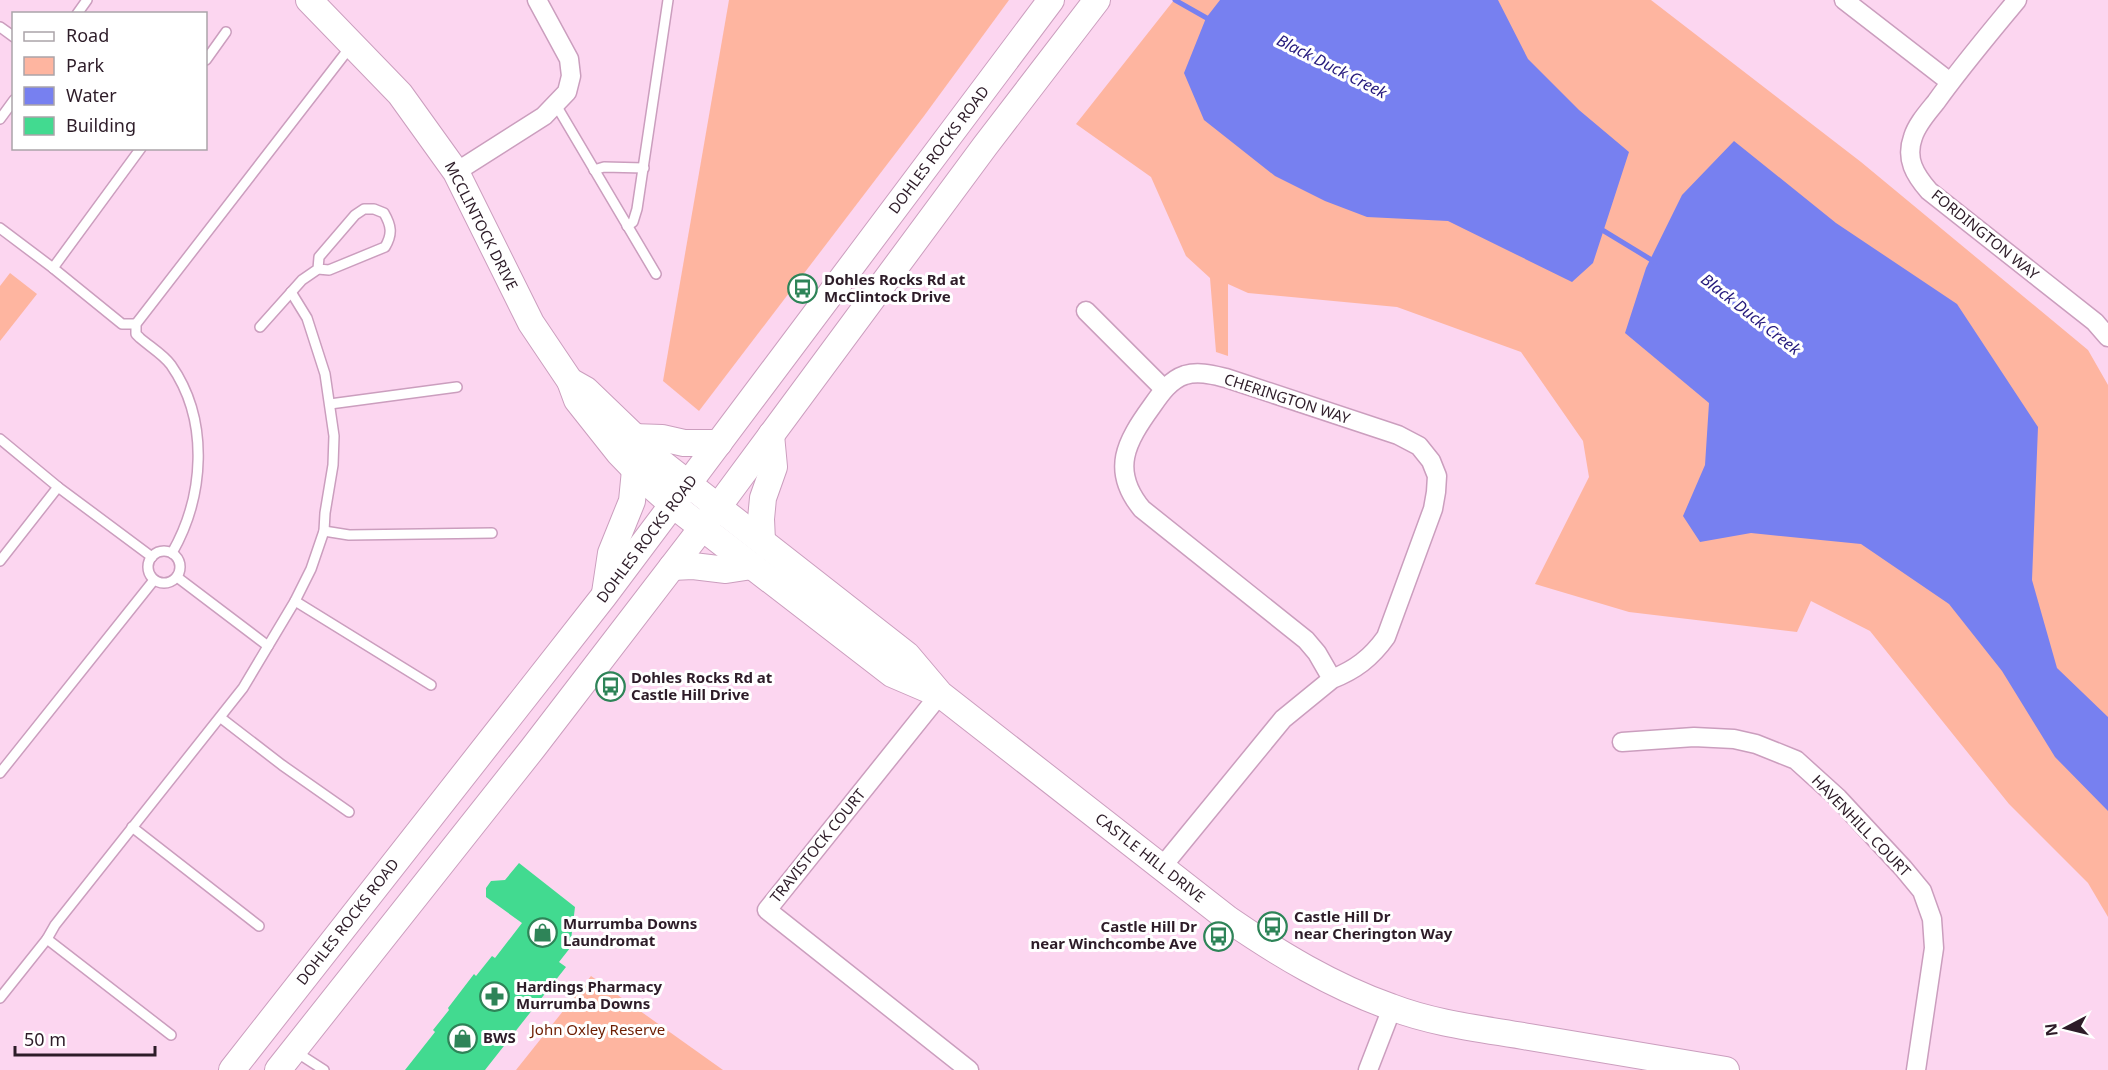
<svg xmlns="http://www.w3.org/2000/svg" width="2108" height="1070" font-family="'Noto Sans',sans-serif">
<rect width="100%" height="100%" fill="#fcd6f0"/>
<g fill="#feb5a0">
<polygon points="729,0 1009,0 924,116 699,411 663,381"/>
<polygon points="1174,0 1651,0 1861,162 2088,350 2108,385 2108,917 2088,883 2009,804 1870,631 1811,601 1797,632 1629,612 1535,584 1589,477 1583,441 1521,352 1397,307 1248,293 1228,284 1228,356 1216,352 1210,278 1186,256 1151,177 1076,124"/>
<polygon points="10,273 37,294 0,341 0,286"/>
<polygon points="591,976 723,1070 516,1070"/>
</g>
<g fill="#7780f0">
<polygon points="1220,0 1498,0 1528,59 1579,110 1629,152 1593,263 1572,282 1448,221 1367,217 1325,201 1275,176 1204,120 1184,73 1206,18"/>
<polygon points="1734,141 1836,223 1957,304 2038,427 2032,580 2057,668 2108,717 2108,811 2055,757 2002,671 1949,604 1861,544 1751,533 1700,542 1683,516 1705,465 1709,403 1625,333 1646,268 1682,195"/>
</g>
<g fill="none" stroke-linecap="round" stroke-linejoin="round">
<g stroke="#7780f0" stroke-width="5">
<polyline points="1175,0 1212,21"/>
<polyline points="1599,228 1655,262"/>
</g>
</g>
<polygon fill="#42da90" points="519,863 575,907 570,948 559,962 566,967 485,1070 405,1070 435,1032 433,1030 449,1010 448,1008 474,974 476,976 492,956 495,958 522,923 486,897 486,888 491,881 505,880"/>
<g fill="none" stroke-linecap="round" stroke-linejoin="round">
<defs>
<g id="lane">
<polyline points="77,14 87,0"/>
<polyline points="0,27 14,37"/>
<polyline points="206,60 226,32"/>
<polyline points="556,105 656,274"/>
<polyline points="0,119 14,100"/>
<polyline points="594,170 604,167 644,168"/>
<polyline points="627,226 633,222 637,209 668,0"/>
<polyline points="0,228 53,268 122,324 136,324"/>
<polyline points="53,268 141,148"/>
<path d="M260,327L302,280L318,269L329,270L385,247C393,234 391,225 384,213L374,209H364L355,215L319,257L318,269"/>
<polyline points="330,404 457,387"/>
<polyline points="0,439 58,487 152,557"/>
<polyline points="324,531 349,535 492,533"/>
<circle cx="164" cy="567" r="16"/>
<path d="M172,553C204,497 210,421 171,365C164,355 149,346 140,338L136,334V324L351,46"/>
<polyline points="0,561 58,487"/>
<polyline points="177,577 268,646"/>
<polyline points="295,601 431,685"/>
<polyline points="221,718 282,765 349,812"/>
<polyline points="0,773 154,580"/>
<polyline points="132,827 259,926"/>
<polyline points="47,939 171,1035"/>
<polyline points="0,998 47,939 55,925 243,688 295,601 311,569 324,531 325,513 333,465 334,436 325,374 307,318 291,292"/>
<polyline points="296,1052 324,1070"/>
</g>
<g id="street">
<polyline points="1844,0 1950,82"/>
<path d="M2017,0C1989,34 1961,67 1936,102C1928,112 1917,124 1913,137C1905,159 1915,175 1929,191L2095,322L2108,337"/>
<polyline points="456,172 544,116 567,92 571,76 569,59 537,0"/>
<polyline points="1086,311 1164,389"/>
<polyline points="940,694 767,910 969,1070"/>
<polyline points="1622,742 1694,737 1734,739 1756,744 1796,760 1838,798 1903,868 1922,891 1932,919 1934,948 1916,1070"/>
<path d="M1161,868L1283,719L1332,679L1317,653L1306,640L1142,509C1110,470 1126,442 1152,406C1161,393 1170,380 1185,375C1199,371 1213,375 1226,378L1398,435L1419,446L1431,461L1437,476L1436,492L1433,509L1386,637C1371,658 1355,670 1332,679"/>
<polyline points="1368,1070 1392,1008"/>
</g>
<g id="secondary">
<polyline points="309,0 400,94 456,172 531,323 570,381 577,400 619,453 648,483 673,505 892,674 934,692"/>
<path d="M570,381L586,390L663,464L907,655L940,694L1228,919C1279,954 1332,986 1391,1007C1435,1024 1483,1029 1529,1037C1594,1048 1660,1059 1726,1070"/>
<polyline points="633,437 662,438 684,443 719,443"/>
<polyline points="762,541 761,519 763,498 774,467 771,435"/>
<polyline points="672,567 693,566 726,570 752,566"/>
<polyline points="605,593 611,553 632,501 635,470"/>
<polyline points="232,1070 604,596 1051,0"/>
<polyline points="278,1070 533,748 718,507 985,146 1097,0"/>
</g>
</defs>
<use href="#lane" stroke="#cb9ebe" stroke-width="12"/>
<use href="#street" stroke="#cb9ebe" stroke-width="21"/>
<use href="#secondary" stroke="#cb9ebe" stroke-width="28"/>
<use href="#lane" stroke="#fff" stroke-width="9"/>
<use href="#street" stroke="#fff" stroke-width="18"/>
<use href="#secondary" stroke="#fff" stroke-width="26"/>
</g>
<defs>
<symbol id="bus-ring" viewBox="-11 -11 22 22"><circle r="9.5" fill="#fff" stroke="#2e8458" stroke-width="1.5"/><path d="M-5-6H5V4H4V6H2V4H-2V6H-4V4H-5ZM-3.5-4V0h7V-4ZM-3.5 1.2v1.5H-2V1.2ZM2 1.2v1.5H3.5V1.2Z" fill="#2e8458"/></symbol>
<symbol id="shop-ring" viewBox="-11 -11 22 22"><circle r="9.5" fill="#fff" stroke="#2e8458" stroke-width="1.5"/><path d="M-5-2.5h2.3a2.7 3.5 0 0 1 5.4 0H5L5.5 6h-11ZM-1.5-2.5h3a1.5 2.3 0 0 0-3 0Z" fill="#2e8458"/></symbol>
<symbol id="pharmacy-ring" viewBox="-11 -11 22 22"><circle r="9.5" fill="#fff" stroke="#2e8458" stroke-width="1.5"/><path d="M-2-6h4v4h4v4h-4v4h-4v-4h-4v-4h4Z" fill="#2e8458"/></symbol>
</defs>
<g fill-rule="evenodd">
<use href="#bus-ring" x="786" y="272" width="33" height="33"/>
<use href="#bus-ring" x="594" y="670" width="33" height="33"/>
<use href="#bus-ring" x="1256" y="910" width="33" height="33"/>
<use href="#shop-ring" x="526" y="916" width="33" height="33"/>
<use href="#bus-ring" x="1202" y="920" width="33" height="33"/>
<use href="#pharmacy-ring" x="478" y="980" width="33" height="33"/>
<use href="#shop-ring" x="446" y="1022" width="33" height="33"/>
</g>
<g text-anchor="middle" stroke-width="6" stroke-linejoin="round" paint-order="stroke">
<g font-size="15" fill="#2d1c28" stroke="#fff">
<text transform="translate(939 150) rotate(-53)" y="5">DOHLES ROCKS ROAD</text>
<text transform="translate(481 226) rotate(63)" y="5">MCCLINTOCK DRIVE</text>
<text transform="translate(1985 235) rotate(39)" y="5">FORDINGTON WAY</text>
<text transform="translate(1287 399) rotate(18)" y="5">CHERINGTON WAY</text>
<text transform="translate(647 539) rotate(-53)" y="5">DOHLES ROCKS ROAD</text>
<text transform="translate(1861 826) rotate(46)" y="5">HAVENHILL COURT</text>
<text transform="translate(818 846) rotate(-51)" y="5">TRAVISTOCK COURT</text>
<text transform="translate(1150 858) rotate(38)" y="5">CASTLE HILL DRIVE</text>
<text transform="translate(348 922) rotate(-52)" y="5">DOHLES ROCKS ROAD</text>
</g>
<g font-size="15" font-weight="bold" fill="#2d1c28" stroke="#fff" text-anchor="start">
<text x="824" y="285">Dohles Rocks Rd at<tspan x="824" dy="17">McClintock Drive</tspan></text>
<text x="631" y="683">Dohles Rocks Rd at<tspan x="631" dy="17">Castle Hill Drive</tspan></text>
<text x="1294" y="922">Castle Hill Dr<tspan x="1294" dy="17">near Cherington Way</tspan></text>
<text x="563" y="929">Murrumba Downs<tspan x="563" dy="17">Laundromat</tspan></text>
<text x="1197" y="932" text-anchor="end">Castle Hill Dr<tspan x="1197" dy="17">near Winchcombe Ave</tspan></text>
<text x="516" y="992">Hardings Pharmacy<tspan x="516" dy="17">Murrumba Downs</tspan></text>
<text x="483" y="1043">BWS</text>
</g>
<g font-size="15" fill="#6d1d02" stroke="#fff">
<text x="598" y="1035">John Oxley Reserve</text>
</g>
<g font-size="16" font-style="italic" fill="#24197c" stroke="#fff">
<text transform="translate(1332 66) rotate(27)" y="6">Black Duck Creek</text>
<text transform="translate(1751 314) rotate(38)" y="6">Black Duck Creek</text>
</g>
</g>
<rect x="12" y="12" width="195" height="138" fill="#ffffff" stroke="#aba4a9" stroke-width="1.5"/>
<rect x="24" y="32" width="30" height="9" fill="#ffffff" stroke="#aba4a9" stroke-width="1.5"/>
<text x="66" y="42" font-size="18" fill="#2d1c28">Road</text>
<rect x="24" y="57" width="30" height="18" fill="#feb5a0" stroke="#aba4a9" stroke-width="1.5"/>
<text x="66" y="72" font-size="18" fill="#2d1c28">Park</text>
<rect x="24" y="87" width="30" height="18" fill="#7780f0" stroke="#aba4a9" stroke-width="1.5"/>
<text x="66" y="102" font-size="18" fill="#2d1c28">Water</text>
<rect x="24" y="117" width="30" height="18" fill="#42da90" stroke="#aba4a9" stroke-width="1.5"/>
<text x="66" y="132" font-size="18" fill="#2d1c28">Building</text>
<g transform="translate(2066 1028) rotate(263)" stroke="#ffffff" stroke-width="4.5" paint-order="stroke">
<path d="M0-4.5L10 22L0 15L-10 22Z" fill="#2d1c28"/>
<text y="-9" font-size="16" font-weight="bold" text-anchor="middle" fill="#2d1c28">N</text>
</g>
<path d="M15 1046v9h140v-9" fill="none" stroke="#2d1c28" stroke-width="3"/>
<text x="24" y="1046" font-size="18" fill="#2d1c28" stroke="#ffffff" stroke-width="4.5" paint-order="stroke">50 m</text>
</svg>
